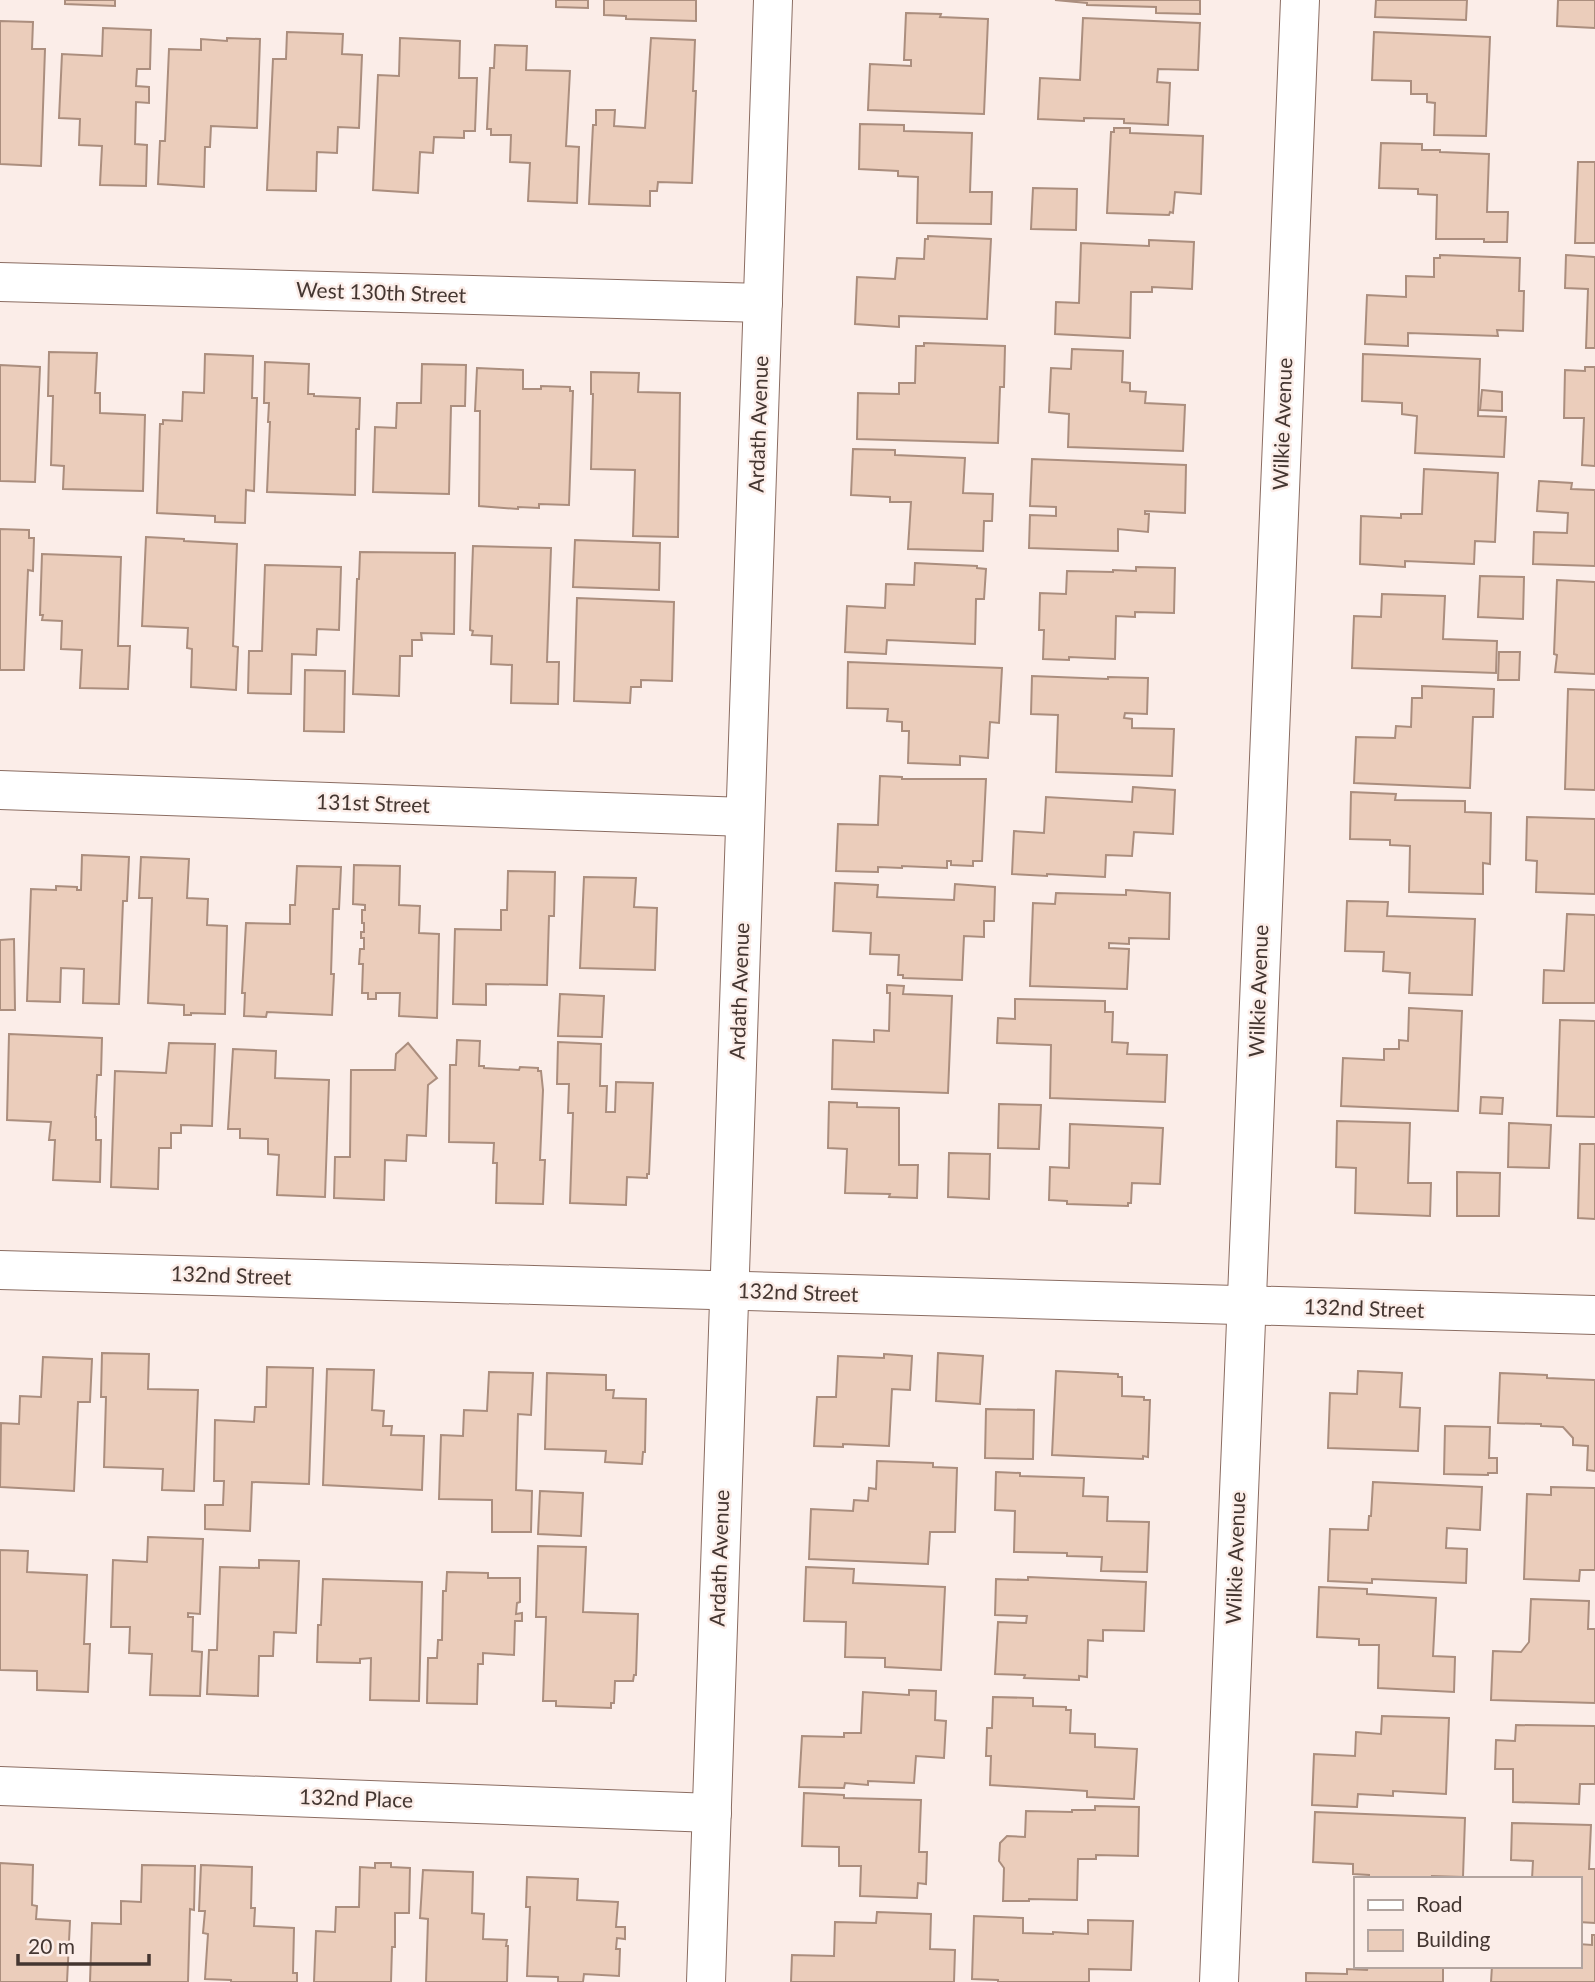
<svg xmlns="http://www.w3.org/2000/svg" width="1595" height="1982" font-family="Lato,sans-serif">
<rect width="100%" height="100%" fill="#fbede8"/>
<g fill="#ebcdbb" stroke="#ab8e7e" stroke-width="2">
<polygon points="65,0 115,0 115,6 65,4"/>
<polygon points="556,0 588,0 588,8 556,7"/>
<polygon points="604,0 696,0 696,21 626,19 626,16 604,15"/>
<polygon points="1055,0 1200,0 1200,14 1156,13 1156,7 1087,5 1087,3"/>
<polygon points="1376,0 1467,0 1466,20 1375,17"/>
<polygon points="1558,0 1595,0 1595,28 1557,26"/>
<polygon points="906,13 941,14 940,17 988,19 984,114 868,110 870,64 911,66 911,60 904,60"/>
<polygon points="1083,18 1200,23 1198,70 1158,69 1157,82 1170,83 1168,125 1124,123 1124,119 1084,118 1084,121 1038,119 1040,78 1080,80"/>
<polygon points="0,21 33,22 32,49 45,49 41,166 0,164"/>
<polygon points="103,28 151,30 150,69 137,69 136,86 149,87 149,103 136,102 135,144 147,145 146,186 100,185 102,146 79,145 80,119 59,118 62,54 102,56"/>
<polygon points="287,32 343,34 342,54 362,55 359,128 338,127 337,153 317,152 316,191 267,190 273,59 286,59"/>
<polygon points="1374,32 1490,37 1486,136 1434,135 1435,103 1427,102 1427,94 1411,94 1411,81 1372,80"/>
<polygon points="227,38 260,39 257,128 211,126 210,147 205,147 204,187 158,184 160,141 165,141 169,49 201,50 201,39 227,41"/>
<polygon points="400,38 460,41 459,78 477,78 475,131 464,131 464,138 434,137 433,153 420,152 418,193 373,190 378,75 399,76"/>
<polygon points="651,38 695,40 693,91 696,91 692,183 658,182 657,191 650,191 650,206 589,204 593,125 596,125 596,110 615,110 614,126 645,128"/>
<polygon points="495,45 527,46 526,70 570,71 566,146 579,147 577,203 528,201 530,163 510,162 511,135 491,135 491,129 487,129 490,68 494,68"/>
<polygon points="860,124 904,125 904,131 972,133 970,192 992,192 991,224 917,223 918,177 898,176 898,171 859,169"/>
<polygon points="1114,128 1130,128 1130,133 1203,136 1201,194 1175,192 1173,213 1170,212 1169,215 1107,213 1111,132 1114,132"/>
<polygon points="1381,143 1422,144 1422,150 1440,150 1440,152 1489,154 1487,212 1508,212 1507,242 1484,242 1484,239 1436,239 1437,195 1418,194 1418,189 1379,188"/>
<polygon points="1578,162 1595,162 1595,243 1575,243"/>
<polygon points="1033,188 1077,189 1076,230 1031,229"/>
<polygon points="928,236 991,239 987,319 899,316 899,327 855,324 857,277 895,279 897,258 924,259 925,239 928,239"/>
<polygon points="1149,240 1194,242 1192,289 1152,287 1152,292 1131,292 1130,338 1055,334 1056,302 1079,303 1081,243 1149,246"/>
<polygon points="1440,255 1520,258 1519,291 1524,291 1523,331 1497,330 1498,336 1408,333 1408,346 1365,344 1367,295 1406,297 1406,276 1434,277 1434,258 1440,258"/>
<polygon points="1566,255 1595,257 1595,348 1586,348 1588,289 1565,288"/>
<polygon points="924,343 1005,346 1004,387 1000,387 998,443 857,439 858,393 899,394 899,383 915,383 916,346 924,346"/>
<polygon points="1072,349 1123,351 1122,382 1130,383 1130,391 1146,392 1145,403 1185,405 1183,451 1068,447 1069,414 1049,412 1051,368 1071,369"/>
<polygon points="49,352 97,353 95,393 100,393 100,413 145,415 143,491 63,489 64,466 51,465 53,396 48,396"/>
<polygon points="205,354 253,356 252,398 257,398 254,491 246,490 245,523 215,522 215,516 157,513 160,424 163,424 163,420 182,421 183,392 204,393"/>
<polygon points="1363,354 1480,359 1478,416 1506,417 1504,457 1415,453 1417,416 1402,414 1402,403 1362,401"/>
<polygon points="265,362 309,364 308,394 314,394 314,396 360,398 359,429 356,429 355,495 267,492 270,422 268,422 269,403 264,403"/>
<polygon points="422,364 466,365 465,406 451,406 449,494 373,492 375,427 396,428 397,403 421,403"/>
<polygon points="0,365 40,367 35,482 0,481"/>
<polygon points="1585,367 1595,367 1595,466 1582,465 1584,418 1564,418 1565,370 1585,371"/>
<polygon points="477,368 523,370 523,389 541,389 541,386 570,387 570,391 573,391 569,505 539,504 539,508 518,507 518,509 479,506 480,411 475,411"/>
<polygon points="591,372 639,373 638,392 680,393 678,537 633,536 635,470 591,469 593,394 591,394"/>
<polygon points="1482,390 1502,392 1502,411 1480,410"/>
<polygon points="853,449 895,450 895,455 965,458 963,493 993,494 992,521 984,521 983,551 908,549 911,502 890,502 890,497 851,495"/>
<polygon points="1032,459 1186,465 1185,513 1145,511 1145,514 1149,514 1148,532 1118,529 1118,551 1029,548 1030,515 1056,516 1056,507 1030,506"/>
<polygon points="1424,469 1498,473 1495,542 1475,541 1474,564 1405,561 1405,567 1360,564 1361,516 1401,518 1401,514 1422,514"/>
<polygon points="1539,481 1572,483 1571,489 1595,490 1595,566 1533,564 1534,532 1567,533 1568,513 1537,511"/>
<polygon points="0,529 29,530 29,538 34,538 33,571 28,570 24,670 0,670"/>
<polygon points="146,537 184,539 184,541 237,544 233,646 238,647 236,690 191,687 192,649 187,648 188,628 142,626"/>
<polygon points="575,540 660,543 659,590 573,587"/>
<polygon points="473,546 551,548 547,662 559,662 558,704 511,703 512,665 491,664 492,636 472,635 473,631 470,630"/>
<polygon points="360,552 455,553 454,634 421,633 422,640 412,640 412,656 400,656 399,696 353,694 357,579 359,579"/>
<polygon points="42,554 121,557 118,646 130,646 128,689 80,688 82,650 61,649 62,621 42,620 43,615 40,615"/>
<polygon points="915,563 977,566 977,568 986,569 984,599 976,599 975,644 887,640 886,654 845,652 847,606 885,608 886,584 914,585"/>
<polygon points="265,565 341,567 339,630 317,629 316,655 292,654 291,694 248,693 249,651 262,651"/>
<polygon points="1136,567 1175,568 1174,613 1135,612 1135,617 1116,616 1115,659 1069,657 1069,660 1043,659 1044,630 1039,630 1040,593 1066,594 1067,571 1113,572 1113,570 1136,571"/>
<polygon points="1480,576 1524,577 1523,619 1478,617"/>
<polygon points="1557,580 1595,582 1595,674 1555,672 1557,655 1554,654"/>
<polygon points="1382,594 1445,596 1443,639 1497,641 1496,673 1352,668 1354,616 1381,617"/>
<polygon points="577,598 674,602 672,681 641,680 641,687 631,687 630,703 574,701"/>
<polygon points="1499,652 1520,652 1519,680 1498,680"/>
<polygon points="848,662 1002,668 999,723 990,722 988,758 960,756 960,765 908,763 909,731 902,731 902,722 887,721 888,709 847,708"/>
<polygon points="305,670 345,671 344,732 304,731"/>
<polygon points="1032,676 1108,679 1108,677 1148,678 1147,714 1125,713 1124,718 1132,719 1132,728 1174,729 1172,776 1056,772 1058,715 1031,714"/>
<polygon points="1422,686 1494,689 1493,717 1473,717 1470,788 1354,783 1356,737 1395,738 1396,726 1411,727 1412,698 1422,698"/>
<polygon points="1568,689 1595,690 1595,790 1565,789"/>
<polygon points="880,776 902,777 902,779 986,779 982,861 973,861 973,866 951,865 951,861 947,861 947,868 902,866 902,868 878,867 878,872 836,871 838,824 878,825"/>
<polygon points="1133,787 1175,790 1173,834 1134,832 1132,856 1106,855 1105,877 1047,874 1047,876 1012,874 1014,831 1044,833 1046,797 1132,802"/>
<polygon points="1351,792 1396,794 1395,800 1465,801 1465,812 1491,813 1490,864 1483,863 1483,894 1409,892 1410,846 1390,845 1390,840 1350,839"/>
<polygon points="1527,817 1595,819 1595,894 1536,892 1537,861 1526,860"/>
<polygon points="82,855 129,857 127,901 123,901 119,1004 83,1003 84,969 61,968 60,1002 27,1001 31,889 56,890 56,886 77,887 77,890 81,890"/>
<polygon points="141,857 189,859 187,898 208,899 207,925 227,926 225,1014 191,1013 191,1015 184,1015 184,1005 148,1003 152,898 139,898"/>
<polygon points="354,865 400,866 399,905 420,906 419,933 439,934 437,1018 399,1016 400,993 376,993 376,999 368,999 368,993 362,993 363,964 359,964 360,949 364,949 364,938 361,938 361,932 364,932 364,923 362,923 362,910 365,910 365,905 353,904"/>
<polygon points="297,866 341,867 339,909 333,909 331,974 334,974 332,1015 267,1012 266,1017 244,1016 245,993 242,993 246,923 290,924 290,905 295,905"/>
<polygon points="508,871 555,872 554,916 549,916 547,985 486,984 486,1005 453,1004 455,929 501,930 501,910 507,910"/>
<polygon points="584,877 636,878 634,907 657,908 655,970 580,968"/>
<polygon points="835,883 878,885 877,897 954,900 955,884 995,887 994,921 984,921 984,937 964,936 962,980 903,978 903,975 898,975 899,955 870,954 871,933 833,931"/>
<polygon points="1126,890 1170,893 1169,939 1129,938 1129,944 1109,943 1109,948 1129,949 1127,989 1030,986 1033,903 1055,904 1056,893 1126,895"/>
<polygon points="1347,901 1388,902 1387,916 1475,919 1472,995 1409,993 1410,973 1383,971 1384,952 1345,951"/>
<polygon points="1567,914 1595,915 1595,1003 1543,1003 1544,970 1564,971"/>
<polygon points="14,939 15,1010 0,1010 0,940"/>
<polygon points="887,985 904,986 903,994 952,996 948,1093 832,1089 833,1040 874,1042 874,1030 889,1031 890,993 887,993"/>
<polygon points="560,994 604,996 602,1037 558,1036"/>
<polygon points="1015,999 1105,1001 1105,1012 1113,1012 1112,1042 1128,1043 1127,1054 1167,1055 1165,1102 1050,1098 1051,1045 997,1043 998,1018 1015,1019"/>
<polygon points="1409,1008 1462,1011 1458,1111 1341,1106 1343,1058 1384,1060 1384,1049 1399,1049 1399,1040 1408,1041"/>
<polygon points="1560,1020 1595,1021 1595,1117 1557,1116"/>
<polygon points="9,1034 102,1038 101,1075 97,1075 95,1117 96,1117 96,1140 101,1140 100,1182 53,1180 55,1140 49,1140 51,1122 7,1120"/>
<polygon points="457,1040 480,1041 479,1066 484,1066 484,1068 519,1070 520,1067 538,1068 538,1071 541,1071 543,1090 540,1160 545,1160 543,1204 496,1203 497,1163 493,1163 494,1143 449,1142 450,1065 456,1065"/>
<polygon points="558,1042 601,1044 600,1086 607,1086 606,1112 615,1112 616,1082 653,1083 649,1174 647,1174 647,1178 627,1177 626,1205 570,1203 573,1113 568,1113 569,1084 557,1084"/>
<polygon points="169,1043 215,1044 212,1126 181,1125 181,1133 171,1133 171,1148 159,1148 158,1189 111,1187 115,1071 166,1073"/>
<polygon points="408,1043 437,1078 428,1085 426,1136 407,1135 406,1161 385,1160 384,1200 334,1198 335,1157 350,1157 351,1070 395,1070 396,1054"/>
<polygon points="233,1049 276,1051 275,1078 329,1080 325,1197 277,1195 279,1155 268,1154 268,1139 240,1138 240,1129 228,1129"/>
<polygon points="1481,1097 1503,1098 1502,1114 1480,1113"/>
<polygon points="829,1102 857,1103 857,1107 899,1108 899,1165 918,1165 917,1198 889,1197 890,1194 845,1193 847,1149 828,1148"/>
<polygon points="999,1104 1041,1105 1039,1149 998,1148"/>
<polygon points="1337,1121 1410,1123 1408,1183 1431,1183 1430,1216 1355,1213 1356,1168 1336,1167"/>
<polygon points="1509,1123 1551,1125 1549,1168 1508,1167"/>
<polygon points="1070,1124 1163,1128 1160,1184 1132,1183 1131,1203 1128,1203 1128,1206 1067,1204 1067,1201 1049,1200 1050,1167 1069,1168"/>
<polygon points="1580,1144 1595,1144 1595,1219 1578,1218"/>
<polygon points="949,1153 990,1154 989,1199 948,1197"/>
<polygon points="1457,1172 1500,1173 1499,1216 1457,1216"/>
<polygon points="102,1353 149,1354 148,1389 198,1390 194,1491 162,1490 163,1469 104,1467 106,1397 101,1397"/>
<polygon points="938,1353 983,1356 980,1404 936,1401"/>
<polygon points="884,1354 912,1356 910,1390 892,1389 889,1446 843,1444 843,1447 814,1446 817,1397 836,1397 838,1356 884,1358"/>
<polygon points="43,1357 92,1359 90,1402 78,1402 74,1491 0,1487 1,1423 19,1424 20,1396 41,1397"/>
<polygon points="267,1367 313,1368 309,1484 252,1482 250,1531 205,1529 205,1505 223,1505 224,1481 214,1481 215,1420 254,1422 255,1407 266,1407"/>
<polygon points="327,1369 374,1370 372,1410 384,1411 383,1426 392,1426 391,1435 424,1436 422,1490 323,1485"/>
<polygon points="1056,1371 1118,1374 1118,1377 1122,1377 1122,1396 1144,1397 1144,1400 1150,1400 1148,1457 1143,1456 1143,1459 1052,1455"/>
<polygon points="1358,1371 1402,1373 1400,1407 1420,1408 1418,1451 1328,1448 1330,1393 1357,1394"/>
<polygon points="489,1372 533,1373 531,1415 518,1414 516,1490 532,1491 531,1532 492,1532 492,1500 439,1499 441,1435 463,1436 464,1410 487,1411"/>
<polygon points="547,1373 606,1375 606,1390 614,1390 613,1398 646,1399 645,1452 643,1452 642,1464 605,1462 606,1451 545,1449"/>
<polygon points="1500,1373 1547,1375 1547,1378 1595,1380 1595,1471 1587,1470 1588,1446 1573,1445 1573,1438 1563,1427 1541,1426 1541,1424 1498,1423"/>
<polygon points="986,1409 1034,1410 1033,1459 985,1458"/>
<polygon points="1445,1426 1490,1427 1489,1458 1497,1458 1497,1473 1488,1473 1488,1475 1444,1474"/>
<polygon points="877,1461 933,1463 933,1467 957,1468 955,1532 930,1532 928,1564 809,1559 811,1509 853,1511 854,1500 868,1501 869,1488 876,1489"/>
<polygon points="996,1472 1020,1473 1020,1476 1084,1478 1083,1496 1108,1497 1107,1521 1149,1522 1147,1572 1101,1571 1102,1557 1067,1556 1067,1553 1014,1552 1015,1511 995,1510"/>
<polygon points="1373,1482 1482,1487 1480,1530 1447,1528 1446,1548 1467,1549 1466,1583 1372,1579 1372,1583 1328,1581 1330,1529 1368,1530 1369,1516 1371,1516"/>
<polygon points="1551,1487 1595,1488 1595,1570 1580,1570 1579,1581 1524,1579 1527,1494 1551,1495"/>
<polygon points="540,1491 583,1493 581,1536 538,1534"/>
<polygon points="148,1537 203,1539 200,1614 188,1613 188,1617 193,1617 192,1651 202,1652 200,1696 150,1695 152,1654 129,1653 130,1627 111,1627 113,1560 147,1562"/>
<polygon points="538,1546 586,1547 583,1612 638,1614 636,1675 634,1675 633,1681 615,1681 614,1703 611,1703 611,1708 556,1706 556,1701 543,1701 546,1617 536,1617"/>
<polygon points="0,1550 28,1551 27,1572 87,1575 84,1644 90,1644 88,1692 37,1690 37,1671 0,1670"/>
<polygon points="259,1560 299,1561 296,1633 274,1632 273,1656 259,1656 258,1696 207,1694 209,1650 217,1650 220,1567 259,1568"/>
<polygon points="806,1567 854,1569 853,1583 945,1587 941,1670 885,1667 885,1658 845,1657 846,1622 804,1621"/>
<polygon points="447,1572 488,1573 488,1578 520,1578 520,1602 517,1603 516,1614 522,1613 522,1621 515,1621 514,1655 483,1653 483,1664 478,1664 477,1704 427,1703 428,1658 437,1658 438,1640 442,1640 443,1591 446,1591"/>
<polygon points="1028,1577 1146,1582 1144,1631 1103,1630 1103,1641 1088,1640 1087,1677 1079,1676 1079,1680 1024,1678 1025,1675 995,1674 998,1622 1026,1623 1027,1616 995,1615 996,1579 1028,1580"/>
<polygon points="323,1579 422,1582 419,1701 370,1700 371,1658 360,1659 360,1663 317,1662 318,1625 321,1625"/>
<polygon points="1319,1587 1367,1589 1367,1594 1436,1598 1433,1656 1455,1657 1454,1692 1378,1688 1379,1645 1359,1645 1359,1639 1317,1637"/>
<polygon points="1531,1599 1589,1601 1588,1629 1595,1629 1595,1703 1491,1700 1493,1651 1521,1652 1529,1642"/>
<polygon points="909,1690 936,1691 935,1720 946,1721 944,1758 916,1756 914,1783 868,1781 868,1785 845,1783 844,1788 799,1787 802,1736 844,1737 844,1733 861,1733 863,1692 909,1695"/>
<polygon points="993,1697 1033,1698 1033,1706 1066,1707 1066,1710 1071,1710 1070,1733 1095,1734 1095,1747 1137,1749 1134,1799 1087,1797 1087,1791 990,1785 991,1756 986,1756 987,1728 992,1728"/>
<polygon points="1382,1716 1449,1718 1446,1794 1393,1791 1393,1796 1358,1794 1357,1807 1312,1805 1314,1754 1355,1756 1356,1732 1381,1734"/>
<polygon points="1516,1725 1595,1726 1595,1784 1580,1784 1579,1804 1513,1802 1513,1769 1495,1769 1496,1740 1515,1741"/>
<polygon points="804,1793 844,1795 844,1798 921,1800 919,1852 927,1852 926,1884 918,1883 917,1898 860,1896 861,1866 839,1866 839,1847 802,1846"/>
<polygon points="1095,1806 1139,1807 1138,1856 1096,1855 1096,1859 1078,1859 1077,1900 1029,1899 1029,1901 1003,1901 1004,1868 999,1861 1000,1843 1007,1836 1025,1837 1026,1811 1072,1812 1072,1810 1095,1810"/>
<polygon points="1315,1812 1465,1818 1463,1877 1432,1876 1432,1879 1369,1879 1369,1875 1353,1874 1353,1864 1313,1862"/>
<polygon points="1512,1823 1591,1825 1589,1869 1595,1869 1595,1923 1579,1922 1579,1879 1532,1879 1533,1861 1511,1860"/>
<polygon points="0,1863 33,1865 32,1905 37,1906 36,1919 70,1921 67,1982 0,1982"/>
<polygon points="375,1863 391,1863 391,1867 410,1868 409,1913 395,1913 395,1947 392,1947 391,1982 314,1982 316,1931 335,1932 336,1907 359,1907 360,1867 375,1868"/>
<polygon points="142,1865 195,1866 194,1910 190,1909 188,1982 90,1982 92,1923 121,1924 121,1901 141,1902"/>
<polygon points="201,1865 252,1867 251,1908 255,1908 254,1926 294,1928 293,1973 297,1973 297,1982 231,1982 231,1980 205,1979 208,1934 203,1933 205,1911 199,1911"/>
<polygon points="423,1870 473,1872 472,1913 484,1914 483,1939 507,1940 506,1946 508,1946 507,1982 426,1982 428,1919 420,1918"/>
<polygon points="527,1877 578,1879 577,1900 618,1902 616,1927 625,1927 625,1939 617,1938 616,1949 620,1949 619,1976 584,1974 583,1982 558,1982 558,1977 527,1976 530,1907 526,1907"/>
<polygon points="877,1912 931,1914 930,1949 955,1950 954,1982 791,1982 792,1955 834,1956 835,1922 876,1923"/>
<polygon points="974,1916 1023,1918 1023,1933 1053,1934 1053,1932 1088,1934 1088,1920 1133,1921 1131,1970 1089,1969 1089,1982 998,1982 998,1980 972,1979"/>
<polygon points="1592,1935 1595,1935 1595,1982 1491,1982 1492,1966 1579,1966 1579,1944 1592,1945"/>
<polygon points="1368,1966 1443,1966 1443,1982 1306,1982 1306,1973 1347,1974 1347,1969 1367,1970"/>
</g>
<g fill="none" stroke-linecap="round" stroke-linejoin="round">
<defs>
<g id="minor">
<polyline points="0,282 763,303"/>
<polyline points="0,790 745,817"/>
<polyline points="0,1270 1595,1315"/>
<polyline points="0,1786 712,1813"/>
<polyline points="706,1982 773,0"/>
<polyline points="1219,1982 1300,0"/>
</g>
</defs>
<use href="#minor" stroke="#8b6d62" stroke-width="40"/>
<use href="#minor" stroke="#fff" stroke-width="38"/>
</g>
<g text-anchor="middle" stroke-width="5" stroke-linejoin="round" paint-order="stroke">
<g font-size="21" fill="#443631" stroke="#fbede8">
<text transform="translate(381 293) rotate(2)" y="7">West 130th Street</text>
<text transform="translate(759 424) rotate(-88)" y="7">Ardath Avenue</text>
<text transform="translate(1283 424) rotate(-88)" y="7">Wilkie Avenue</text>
<text transform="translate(373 804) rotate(2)" y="7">131st Street</text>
<text transform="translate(740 991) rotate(-88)" y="7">Ardath Avenue</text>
<text transform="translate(1259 991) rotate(-88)" y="7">Wilkie Avenue</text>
<text transform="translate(231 1276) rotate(2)" y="7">132nd Street</text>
<text transform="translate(798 1293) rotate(2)" y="7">132nd Street</text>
<text transform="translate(1364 1309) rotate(2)" y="7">132nd Street</text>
<text transform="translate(720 1558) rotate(-88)" y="7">Ardath Avenue</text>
<text transform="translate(1236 1558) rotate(-88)" y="7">Wilkie Avenue</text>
<text transform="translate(356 1799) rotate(2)" y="7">132nd Place</text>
</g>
</g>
<rect x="1354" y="1877" width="228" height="91" fill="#fbede8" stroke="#b2a49f" stroke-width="2"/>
<rect x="1368" y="1900" width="35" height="10" fill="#ffffff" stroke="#b2a49f" stroke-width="2"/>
<text x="1416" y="1912" font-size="21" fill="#443631">Road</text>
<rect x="1368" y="1930" width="35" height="21" fill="#ebcdbb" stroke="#b2a49f" stroke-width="2"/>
<text x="1416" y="1947" font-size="21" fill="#443631">Building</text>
<path d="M18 1954v10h131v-10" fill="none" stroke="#443631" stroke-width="3.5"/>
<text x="28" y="1954" font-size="21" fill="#443631" stroke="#fbede8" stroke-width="5" paint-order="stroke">20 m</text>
</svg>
